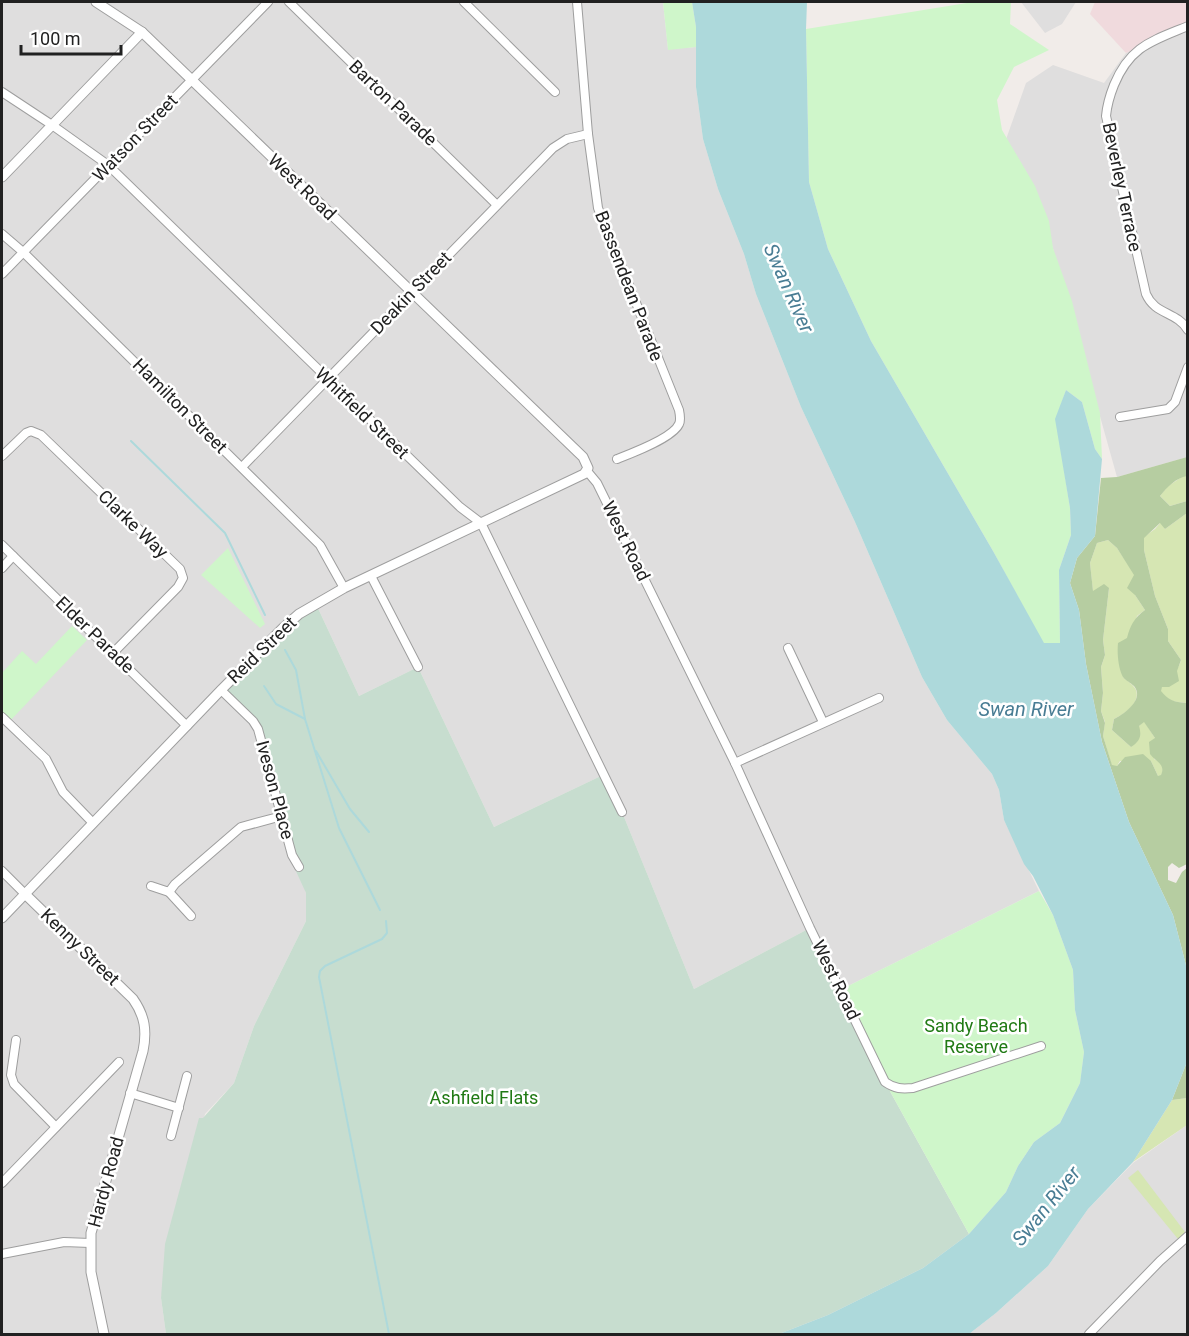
<svg xmlns="http://www.w3.org/2000/svg" width="1189" height="1336" font-family="Roboto,sans-serif">
<rect width="100%" height="100%" fill="#f1ece9"/>
<g fill="#dfdede">
<polygon points="2,2 663,2 668,49 696,47 696,87 703,139 718,189 744,254 756,294 801,407 855,522 922,677 947,720 992,774 999,790 1004,820 1039,891 840,990 810,928 694,989 622,812 603,775 494,827 418,667 359,696 316,604 253,721 306,893 306,921 254,1026 234,1083 205,1114 161,1298 166,1334 2,1334"/>
<polygon points="1021,2 1076,2 1062,24 1045,33"/>
<polygon points="1187,23 1187,457 1117,477 1047,227 1004,145 1026,83 1053,65 1104,83 1126,53"/>
<polygon points="1187,1125 1187,1334 969,1334 996,1313 1048,1266 1088,1209 1133,1163"/>
</g>
<polygon fill="#f0dadd" points="1095,2 1187,2 1187,23 1126,53 1090,14"/>
<g fill="#d6e6b3">
<polygon points="1183,476 1187,476 1187,501 1170,506 1160,496 1167,487"/>
<path d="M1187,513L1188,699L1186,703C1174,702 1168,701 1160,691C1164,679 1177,675 1181,660L1168,641V629L1155,596L1144,550V537L1155,529L1161,522L1165,529Z"/>
<path d="M1108,540L1117,548L1135,575V595L1145,610L1137,616L1123,677C1127,681 1134,685 1136,690C1141,703 1123,715 1114,719L1112,730L1131,747L1139,726L1144,721L1155,738L1154,759L1162,763L1163,770L1161,776H1158L1151,761H1120L1117,766H1112L1103,736L1105,722L1101,711L1103,693L1101,667L1105,655L1103,640L1109,588L1093,592L1090,563L1097,543Z"/>
<polygon points="1187,1098 1187,1125 1133,1162 1172,1100"/>
<polygon points="1138,1170 1185,1232 1178,1239 1128,1178"/>
</g>
<g fill="#b6cda1" fill-rule="evenodd">
<path d="M1187,457V476C1176,478 1167,487 1160,496L1170,506L1187,501V513L1165,529L1160,523L1144,538V550L1155,596L1168,629V641L1181,660L1177,671L1179,681L1169,687H1162L1161,691C1168,700 1174,702 1186,703L1187,698V864L1179,868L1172,863L1168,867V880L1176,883L1182,872L1187,868V969L1173,915L1129,822L1102,742L1086,664L1079,610L1070,583L1077,558L1095,536L1101,478L1117,477ZM1108,540L1117,548L1134,575L1127,588L1135,595L1145,610C1134,618 1130,626 1127,638L1118,643C1117,652 1118,668 1123,677C1125,680 1131,683 1134,686C1145,699 1124,714 1114,719L1112,730L1131,747C1140,741 1142,736 1139,726L1144,722L1155,738L1149,742L1150,754C1156,762 1166,764 1161,775L1158,776L1151,761L1143,754L1125,757L1117,766L1112,765L1103,736L1105,723L1101,711L1103,693L1101,667L1105,655L1103,640L1109,588L1104,584L1093,591L1090,563L1097,543Z"/>
<polygon points="1187,1062 1187,1098 1172,1100"/>
</g>
<polygon fill="#c7ddcf" points="316,604 359,696 418,667 494,827 603,775 622,812 694,989 810,928 881,1075 969,1234 923,1268 828,1315 779,1334 166,1334 161,1298 165,1244 199,1118 203,1118 234,1083 254,1026 306,921 306,893 289,856 257,730 220,692 283,628"/>
<g fill="#cff6ca">
<polygon points="663,2 692,2 696,27 696,47 668,50"/>
<polygon points="973,2 1011,2 1010,24 1049,50 1014,67 997,100 1002,130 1035,186 1049,221 1053,248 1072,301 1100,413 1102,459 1095,449 1082,402 1066,390 1056,419 1070,508 1071,535 1059,570 1060,643 1043,643 993,551 871,341 828,249 809,182 806,29"/>
<polygon points="228,548 265,624 260,628 201,575"/>
<polygon points="72,626 87,640 8,723 2,717 2,673 22,651 36,664"/>
<polygon points="1039,891 1053,915 1073,970 1075,1010 1084,1052 1080,1083 1060,1123 1034,1142 1018,1166 1006,1192 969,1234 881,1075 840,990"/>
</g>
<polygon fill="#add9db" points="692,2 807,2 806,29 809,182 828,249 871,341 993,551 1044,643 1060,643 1059,570 1071,535 1070,508 1055,419 1066,390 1082,402 1095,449 1102,459 1095,536 1077,558 1070,583 1079,610 1086,664 1102,742 1129,822 1173,915 1187,969 1187,1062 1172,1100 1133,1162 1088,1209 1048,1266 996,1313 969,1334 779,1334 828,1315 923,1268 969,1234 1006,1192 1018,1166 1034,1142 1060,1123 1080,1083 1084,1052 1075,1010 1073,970 1053,915 1033,876 1024,864 1004,820 999,790 992,774 947,720 922,677 855,522 801,407 756,294 744,254 718,189 703,139 696,87 696,27"/>
<g fill="none" stroke-linecap="round" stroke-linejoin="round">
<g stroke="#add9db" stroke-width="2">
<polyline points="131,441 225,533 265,615"/>
<polyline points="285,650 296,670 305,719 339,828 380,910"/>
<polyline points="264,686 276,704 305,719"/>
<polyline points="316,751 350,809 369,832"/>
<polyline points="386,921 387,933 382,939 325,966 320,971 319,977 389,1334"/>
</g>
<defs>
<g id="minor">
<polyline points="289,2 497,205"/>
<polyline points="464,2 555,92"/>
<path d="M577,2L588,134L598,208L679,410C680,415 681,420 679,424C673,438 630,454 617,459"/>
<path d="M1188,26C1152,41 1130,46 1114,85C1110,95 1107,105 1106,116L1146,294C1155,315 1176,311 1188,330"/>
<polyline points="2,92 52,125 108,165 460,507 481,523 622,812"/>
<polyline points="2,234 23,252 320,545 344,588"/>
<polyline points="2,274 268,2"/>
<polyline points="1120,417 1168,409 1175,402 1188,367"/>
<polyline points="2,456 26,433 31,431 41,435 180,569 183,578 178,587 113,653"/>
<polyline points="242,467 553,148 567,139 588,134"/>
<path d="M587,471L597,483L735,763L810,928L885,1082C895,1089 902,1089 913,1088L1041,1046"/>
<polyline points="2,545 187,726"/>
<polyline points="2,568 13,556"/>
<polyline points="371,576 418,667"/>
<polyline points="788,648 823,722"/>
<polyline points="221,690 253,721 258,729 292,855 299,867"/>
<polyline points="2,717 46,759 63,792 93,823"/>
<polyline points="735,763 879,698"/>
<polyline points="2,871 25,894"/>
<polyline points="151,886 169,892 175,884 241,827 282,816"/>
<polyline points="169,892 191,916"/>
<polyline points="16,1040 11,1075 14,1084 56,1127"/>
<polyline points="130,1093 179,1108"/>
<polyline points="171,1136 187,1076"/>
<polyline points="2,1183 119,1062"/>
<polyline points="2,1254 64,1242 90,1243"/>
<polyline points="1089,1334 1160,1261 1188,1236"/>
</g>
<g id="tertiary">
<polyline points="2,177 142,32"/>
<path d="M25,894L133,999C145,1016 147,1031 143,1051L91,1233V1272L104,1334"/>
<polyline points="2,918 221,690 283,628 299,614 344,588 584,474 588,468 583,457 142,32 96,2"/>
</g>
</defs>
<use href="#minor" stroke="#9e9e9e" stroke-width="10"/>
<use href="#tertiary" stroke="#9e9e9e" stroke-width="11"/>
<use href="#minor" stroke="#fff" stroke-width="8"/>
<use href="#tertiary" stroke="#fff" stroke-width="9"/>
</g>
<g text-anchor="middle" stroke-width="5" stroke-linejoin="round" paint-order="stroke">
<g font-size="18" fill="#212121" stroke="#fff">
<text transform="translate(393 103) rotate(44)" y="6">Barton Parade</text>
<text transform="translate(135 138) rotate(-46)" y="6">Watson Street</text>
<text transform="translate(302 187) rotate(44)" y="6">West Road</text>
<text transform="translate(1122 187) rotate(78)" y="6">Beverley Terrace</text>
<text transform="translate(629 286) rotate(69)" y="6">Bassendean Parade</text>
<text transform="translate(411 293) rotate(-46)" y="6">Deakin Street</text>
<text transform="translate(180 406) rotate(45)" y="6">Hamilton Street</text>
<text transform="translate(362 413) rotate(44)" y="6">Whitfield Street</text>
<text transform="translate(133 524) rotate(44)" y="6">Clarke Way</text>
<text transform="translate(626 541) rotate(64)" y="6">West Road</text>
<text transform="translate(95 635) rotate(44)" y="6">Elder Parade</text>
<text transform="translate(262 650) rotate(-44)" y="6">Reid Street</text>
<text transform="translate(275 790) rotate(75)" y="6">Iveson Place</text>
<text transform="translate(80 947) rotate(44)" y="6">Kenny Street</text>
<text transform="translate(836 980) rotate(64)" y="6">West Road</text>
<text transform="translate(106 1182) rotate(-75)" y="6">Hardy Road</text>
</g>
<g font-size="18" fill="#207a14" stroke="#fff">
<text x="976" y="1032">Sandy Beach<tspan x="976" dy="21">Reserve</tspan></text>
<text x="484" y="1104">Ashfield Flats</text>
</g>
<g font-size="20" font-style="italic" fill="#497d94" stroke="#fff">
<text transform="translate(789 288) rotate(66)" y="7">Swan River</text>
<text x="1026" y="716">Swan River</text>
<text transform="translate(1046 1206) rotate(-51)" y="7">Swan River</text>
</g>
</g>
<rect width="1189" height="1336" fill="none" stroke="#212121" stroke-width="6"/>
<path d="M21 45v9h100v-9" fill="none" stroke="#212121" stroke-width="3"/>
<text x="30" y="45" font-size="18" fill="#212121" stroke="#ffffff" stroke-width="4.5" paint-order="stroke">100 m</text>
</svg>
